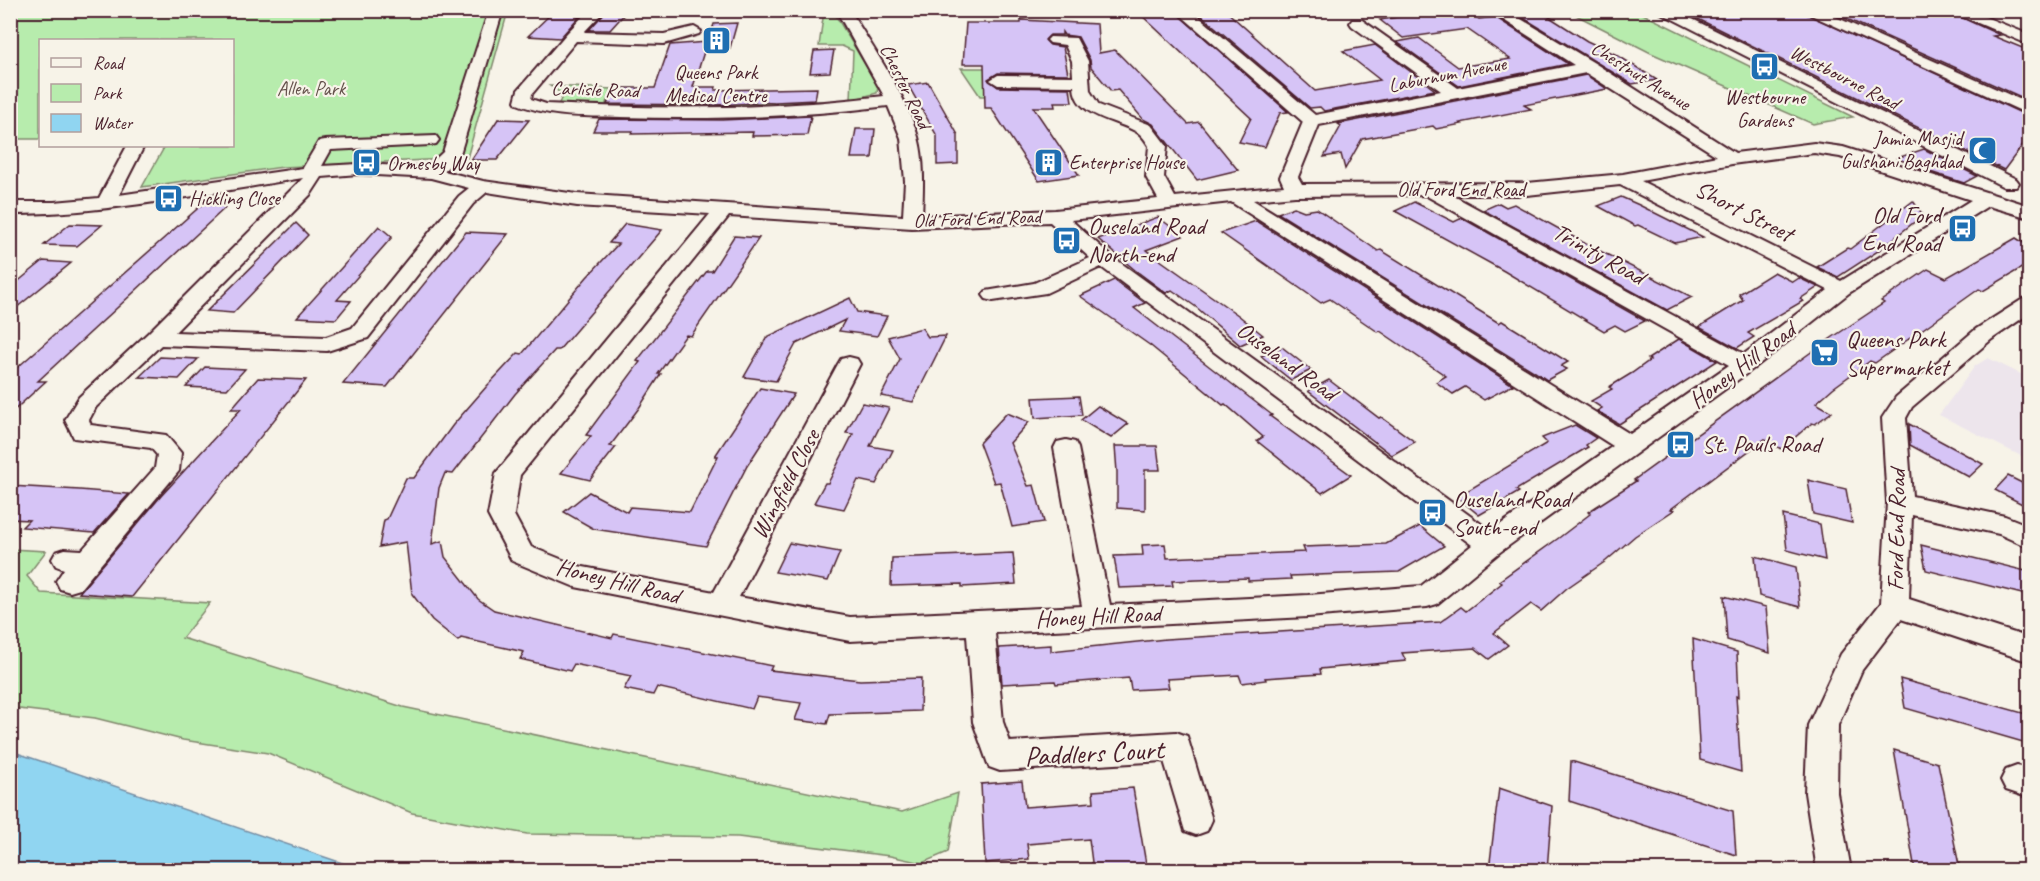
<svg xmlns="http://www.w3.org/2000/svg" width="2040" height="881" font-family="Caveat,sans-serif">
<rect width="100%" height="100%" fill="#f7f3e8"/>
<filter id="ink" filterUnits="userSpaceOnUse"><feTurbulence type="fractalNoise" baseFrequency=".0167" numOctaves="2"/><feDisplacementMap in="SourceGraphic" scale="12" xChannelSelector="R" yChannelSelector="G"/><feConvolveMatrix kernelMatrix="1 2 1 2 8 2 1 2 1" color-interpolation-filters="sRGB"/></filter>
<g filter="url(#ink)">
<polygon fill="#ede5ec" points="1988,358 2029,378 2029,460 1939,415 1975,366"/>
<g fill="#b7ecad" stroke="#80866c" stroke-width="1.5">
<polygon points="11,11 508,11 467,158 283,167 142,187 165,146 232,146 232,40 40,40 40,139 11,139"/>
<polygon points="824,11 833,11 878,86 877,93 851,100 853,51 842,46 819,46"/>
<polygon points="1568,11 1637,11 1853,117 1813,124 1651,53"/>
<polygon points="961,68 996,68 993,96 980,96"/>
<polygon points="550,86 612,89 606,103 832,101 832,104 748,110 558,105 562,97 559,92"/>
<polygon points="10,549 46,551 27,576 41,593 210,603 182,638 403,707 902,812 958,793 948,852 922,863 890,856 738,837 527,834 412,813 268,753 183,740 95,718 11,708"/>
</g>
<polygon fill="#90d5f1" stroke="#748ca2" stroke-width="1.5" points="11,751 363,870 11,870"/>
<g fill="#d6c4f6" stroke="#4a1f2b" stroke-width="1.5">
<polygon points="555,10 585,10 560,38 528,36"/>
<polygon points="607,10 628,10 610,30 589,30"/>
<polygon points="1136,10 1173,10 1288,112 1280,113 1265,147 1239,142 1251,118"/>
<polygon points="1195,10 1225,10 1315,91 1380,80 1343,51 1375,45 1435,90 1324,111 1320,107 1310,108"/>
<polygon points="1439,10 1465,10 1479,19 1495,17 1568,64 1459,86 1397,42 1419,38 1458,67 1510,59 1467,29 1403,38 1380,20"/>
<polygon points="1680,10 1798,10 2030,117 2030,135 2004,170"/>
<polygon points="1827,10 1945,10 2000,35 1993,36 2030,51 2030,101"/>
<polygon points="1540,11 1587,41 1617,55 1657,80 1632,84 1517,14"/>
<polygon points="1021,20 1097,24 1099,53 1115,50 1188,124 1199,122 1238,170 1197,180 1153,124 1143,119 1118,90 1111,91 1091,67 1090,60 1078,37 1064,35 1062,32 1062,35 1050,35 1045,40 1050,45 1063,47 1068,74 998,73 988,79 998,87 1070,88 1072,102 1054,102 1055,107 1033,107 1079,175 1039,181 991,108 985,108 984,64 963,64 966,23 1021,23"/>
<polygon points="737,23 730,48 706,49 714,24"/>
<polygon points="707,42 693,87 716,87 715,90 817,88 815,100 715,105 607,104 615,88 655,88 670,45"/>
<polygon points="834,50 830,72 810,73 814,51"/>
<polygon points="1586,75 1607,89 1524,105 1531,109 1460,123 1462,124 1436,129 1433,126 1362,139 1345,169 1341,154 1324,157 1341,126 1338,124"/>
<polygon points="928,82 958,135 958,164 937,165 937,136 908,85"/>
<polygon points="811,116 807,135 752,136 753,132 632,134 633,131 593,131 599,119 722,120"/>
<polygon points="498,119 529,120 497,160 471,160"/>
<polygon points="856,129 875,129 872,158 851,158"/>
<polygon points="1924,149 1977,176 1964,183 1918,168 1897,158"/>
<polygon points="213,195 225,208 38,381 46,381 10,414 10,374"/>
<polygon points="1621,197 1639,205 1703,237 1675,243 1638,225 1635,226 1598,206"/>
<polygon points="1913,201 1923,215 1878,251 1838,277 1817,267 1847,248 1850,249"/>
<polygon points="1414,202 1454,222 1462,218 1645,321 1625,331 1615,325 1604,331 1504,271 1395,211"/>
<polygon points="1499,203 1506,207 1514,204 1586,244 1692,297 1667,310 1483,210"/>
<polygon points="1294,207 1304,211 1317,209 1378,251 1381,250 1499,323 1502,321 1528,337 1568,362 1561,366 1567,369 1547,380 1535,372 1278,213"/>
<polygon points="1158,217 1183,236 1146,250 1238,315 1263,335 1240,345 1196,307 1172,290 1166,293 1135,270 1098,239"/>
<polygon points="1256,221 1513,385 1484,400 1465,387 1453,394 1436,382 1446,376 1380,331 1378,332 1330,299 1321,303 1221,233"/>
<polygon points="296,223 308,235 233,313 207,311"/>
<polygon points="70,224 102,225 77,246 44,245"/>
<polygon points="625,224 662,230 559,350 555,350 515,394 453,474 445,473 439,488 432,544 442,541 445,557 478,599 494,610 612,638 614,634 772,666 770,670 860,680 921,678 920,711 830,714 827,724 795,720 801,703 757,697 752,709 657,687 653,695 624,689 631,676 574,664 570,671 520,659 524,652 461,638 458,641 432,620 412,594 406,542 379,547 384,520 387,519 406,478 414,478 453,425 487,386 518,353 522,354 587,277 618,244 609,243"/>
<polygon points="379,226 392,237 337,300 351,301 336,319 297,317"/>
<polygon points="466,232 508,234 387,387 343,384"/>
<polygon points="734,236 759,238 691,336 686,335 658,374 661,374 639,408 610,446 616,447 590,480 561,473 591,436 586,435 640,362 637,361 707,271 712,271"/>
<polygon points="2016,238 2030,247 2030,263 1983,291 1979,289 1875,363 1870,361 1833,388 1816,403 1832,412 1815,424 1812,423 1781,449 1765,439 1671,509 1674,510 1635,536 1606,561 1567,588 1541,611 1531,604 1494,633 1508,645 1489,659 1475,648 1402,653 1406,661 1320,669 1321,674 1265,678 1266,680 1242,683 1239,675 1167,679 1169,688 1131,690 1129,678 1056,684 1055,681 1002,684 999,648 1051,645 1051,651 1166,639 1440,622 1461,607 1466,611 1502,583 1499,581 1560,537 1590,514 1588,512 1636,481 1634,480 1821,345 1884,303 1881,301 1928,269 1946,278"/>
<polygon points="43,261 71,263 10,313 10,288"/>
<polygon points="1774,272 1793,282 1799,278 1818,287 1800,299 1803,301 1748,333 1754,337 1737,348 1699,327 1743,300 1739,294"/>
<polygon points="1114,280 1145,303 1134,308 1272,415 1270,416 1351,475 1322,493 1257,441 1263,437 1225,404 1223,405 1151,346 1080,296"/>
<polygon points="850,298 857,312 887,316 877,336 839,331 845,320 796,344 776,381 744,377 767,337"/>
<polygon points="922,328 928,337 946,336 913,402 881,396 900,359 888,337"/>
<polygon points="1679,339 1717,361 1619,424 1597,411 1602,408 1591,401 1612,389 1609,387 1632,373 1650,360 1648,359"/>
<polygon points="1282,347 1311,370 1291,380 1261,356"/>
<polygon points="160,357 198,359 179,379 139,377"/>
<polygon points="205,367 245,369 227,389 186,387"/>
<polygon points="258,378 306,380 132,597 79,593 161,496 241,409 231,409"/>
<polygon points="1329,380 1379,418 1381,417 1415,442 1392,455 1308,391"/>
<polygon points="760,388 794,394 747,466 706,546 594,529 564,512 589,492 627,512 630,507 690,512 718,456 715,456"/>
<polygon points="1079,396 1082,415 1035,418 1033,398"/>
<polygon points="862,403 889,408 870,446 893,450 876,484 858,480 844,509 814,503 825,483 828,483 853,434 846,433"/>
<polygon points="1098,406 1128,424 1111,438 1081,420"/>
<polygon points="1007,413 1029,422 1010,443 1028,486 1034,485 1044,522 1012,527 1000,482 994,483 979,443"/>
<polygon points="1909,424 1983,464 1969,477 1910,445"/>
<polygon points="1575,425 1596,438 1586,445 1588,447 1516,490 1519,492 1479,515 1457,497 1547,443 1542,438"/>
<polygon points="1115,446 1157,446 1160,470 1145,470 1145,510 1117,508 1117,472"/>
<polygon points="2008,476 2030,487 2030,508 1995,490"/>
<polygon points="1808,480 1846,489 1852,523 1813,514"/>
<polygon points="10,486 80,490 129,494 94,533 22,527 29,520 10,519"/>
<polygon points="1783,515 1820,524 1825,560 1787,550"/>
<polygon points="1420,526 1444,546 1399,572 1290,576 1291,579 1248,581 1248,578 1172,581 1173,586 1119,588 1114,556 1143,555 1142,545 1165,544 1167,558 1305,552 1303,547 1386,544"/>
<polygon points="789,543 840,552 828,581 775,572"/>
<polygon points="1921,545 2030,572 2030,596 1926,570"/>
<polygon points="1013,553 1016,584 962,587 962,584 891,586 892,558"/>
<polygon points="1755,556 1796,567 1800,607 1759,596"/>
<polygon points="1724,596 1766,607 1770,653 1727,640"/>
<polygon points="1693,639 1737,652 1739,697 1736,696 1741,772 1700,760"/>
<polygon points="1900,679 2030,715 2030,744 1905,708"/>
<polygon points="1894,750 1938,763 1960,870 1915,870"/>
<polygon points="1571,761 1733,811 1736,855 1569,801"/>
<polygon points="1022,781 1025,807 1094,802 1093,791 1133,788 1147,870 1093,870 1089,839 1027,844 1029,859 985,863 981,784"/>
<polygon points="1499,788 1552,806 1547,870 1489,870"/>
</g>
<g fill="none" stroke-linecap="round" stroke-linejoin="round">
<defs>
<g id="minor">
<path d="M489,10H503L460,154L444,171L483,181L577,194L903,216L905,181L901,138L888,106C800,117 711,120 621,117C584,116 552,118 517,104L515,101L518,90L567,33L589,10H605L584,32L664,34L694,27L701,31L699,34L664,44L576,41L532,94L531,99L546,104C659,109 771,110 884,96L836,10H850C873,49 906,94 918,137C925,162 923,191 922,216L1055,210L1158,199L1146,177L1149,146C1146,141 1142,135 1137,132C1115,119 1075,117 1074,86L998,85L990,80L998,75L1073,76L1072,61L1065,45L1050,43L1047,40L1050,37L1076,38L1088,61L1090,91L1099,105L1151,125L1167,146L1164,177L1175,197L1284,186L1280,177L1303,122L1175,10H1191L1315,115L1441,91L1352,26L1350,23L1352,20H1362L1458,88L1574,65L1488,10H1506L1596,64L1735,153L1814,143L1843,147L2030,206V218L1988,206L1849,293L1753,369L1500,552L1437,604L1427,607L1308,617L995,633L1003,722L1010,742L1176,732L1187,736L1212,820L1207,831L1196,835L1185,831L1164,761L1000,771L989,767L973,722L967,635L850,641L575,587L512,561L488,515L496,473L710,214L577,206L487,192L473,204L368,338L327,351L161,345L96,407L89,420L91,425L166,435L181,453L179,471L80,589L70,592L60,589L56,581L64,569L56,566L52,559L56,552L65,549L82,550L155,468L157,455L151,448L74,438L65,420L79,397L148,333L303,178C206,193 109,214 10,214V202H54L99,198L127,146H144L119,195L303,168L319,141L325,140L436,136L439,140L436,144L430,145L331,150L322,166L358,164L427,167L443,152ZM1586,73L1717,156L1623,174L1527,183L1302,184L1298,177L1319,125ZM1814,153L1840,157L1971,200L1841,281L1641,181L1732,164ZM358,174L431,178L469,188L459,196L352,328L326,337L175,332L311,194L322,177ZM1620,185L1828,290L1744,354L1452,195H1527ZM1425,195L1729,365L1630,434L1253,200L1295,196ZM1231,202L1613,446L1491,531L1110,255L1071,220ZM729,216L912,228L1050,222L1090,258L1034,283L986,291L983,295L986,299L993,301L1046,293L1101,267L1472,545L1421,586L1308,595L1110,605L1078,448L1075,442L1066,440L1057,442L1054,448L1082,606L850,617L739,597L860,364L857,359L849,357L841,359L838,364L714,592L578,566L531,547L514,515L520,475Z"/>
<polygon points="953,10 1031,10 1031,13 1024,17 960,14"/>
<polygon points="1655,10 1674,10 2016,179 2019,183 2016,187 2004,187"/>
<polygon points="1800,10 1820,10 2030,104 2030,115"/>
<polygon points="1947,10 1968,10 2030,35 2030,45"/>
<polygon points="2030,297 2030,313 1992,339 1912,407 1906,418 1912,496 2005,516 2030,526 2030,548 1999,534 1912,515 1909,599 2030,638 2030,662 1901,619 1862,670 1838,725 1837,793 1851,870 1817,870 1805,793 1808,725 1841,654 1881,603 1887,503 1882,418 1896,397 1976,329 2023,299"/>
<polygon points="2017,766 2030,769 2030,798 2006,790 2001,780 2006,770"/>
</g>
</defs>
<use href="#minor" stroke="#4a1f2b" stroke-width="4"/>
<use href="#minor" fill="#f7f3e8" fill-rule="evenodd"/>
</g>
</g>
<defs>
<symbol id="building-square" viewBox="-11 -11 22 22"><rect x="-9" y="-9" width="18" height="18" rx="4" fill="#1f6fb2" stroke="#f7f3e8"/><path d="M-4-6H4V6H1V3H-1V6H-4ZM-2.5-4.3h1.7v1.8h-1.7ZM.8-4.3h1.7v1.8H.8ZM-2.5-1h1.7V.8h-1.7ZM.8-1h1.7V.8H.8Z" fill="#fff"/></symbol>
<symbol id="bus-square" viewBox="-11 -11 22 22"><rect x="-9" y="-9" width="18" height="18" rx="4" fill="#1f6fb2" stroke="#f7f3e8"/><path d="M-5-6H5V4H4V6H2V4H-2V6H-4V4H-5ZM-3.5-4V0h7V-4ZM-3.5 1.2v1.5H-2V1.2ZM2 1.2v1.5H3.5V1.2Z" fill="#fff"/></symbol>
<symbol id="mosque-square" viewBox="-11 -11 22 22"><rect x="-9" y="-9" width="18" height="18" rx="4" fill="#1f6fb2" stroke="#f7f3e8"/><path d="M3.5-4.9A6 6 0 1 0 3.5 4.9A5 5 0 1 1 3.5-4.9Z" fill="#fff"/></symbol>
<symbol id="supermarket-square" viewBox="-11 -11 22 22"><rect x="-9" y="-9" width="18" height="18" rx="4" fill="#1f6fb2" stroke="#f7f3e8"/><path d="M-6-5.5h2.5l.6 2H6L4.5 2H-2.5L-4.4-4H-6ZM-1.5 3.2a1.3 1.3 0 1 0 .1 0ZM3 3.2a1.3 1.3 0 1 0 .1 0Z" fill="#fff"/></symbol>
</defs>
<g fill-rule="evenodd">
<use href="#building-square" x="700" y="24" width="33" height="33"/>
<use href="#bus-square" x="1748" y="50" width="33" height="33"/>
<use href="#mosque-square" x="1966" y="134" width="33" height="33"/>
<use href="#building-square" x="1032" y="146" width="33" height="33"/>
<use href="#bus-square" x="350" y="146" width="33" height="33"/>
<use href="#bus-square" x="152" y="182" width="33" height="33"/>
<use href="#bus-square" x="1946" y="212" width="33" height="33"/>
<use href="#bus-square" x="1050" y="224" width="33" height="33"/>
<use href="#supermarket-square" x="1808" y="336" width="33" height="33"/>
<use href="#bus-square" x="1664" y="428" width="33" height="33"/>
<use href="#bus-square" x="1416" y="496" width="33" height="33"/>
</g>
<g text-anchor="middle" stroke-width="4.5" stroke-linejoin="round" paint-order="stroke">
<g font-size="20" fill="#4a1f2b" stroke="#f7f3e8" text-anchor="start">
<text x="716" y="79" text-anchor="middle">Queens Park<tspan x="716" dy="23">Medical Centre</tspan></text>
<text x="1765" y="104" text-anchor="middle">Westbourne<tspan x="1765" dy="23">Gardens</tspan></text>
<text x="1962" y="145" text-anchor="end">Jamia Masjid<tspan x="1962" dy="23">Gulshani Baghdad</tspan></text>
<text x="1069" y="169">Enterprise House</text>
<text x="387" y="170">Ormesby Way</text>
<text x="189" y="205">Hickling Close</text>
</g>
<g font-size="20" fill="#4a1f2b" stroke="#f7f3e8">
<text transform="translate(1447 74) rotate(-11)" y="7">Laburnum Avenue</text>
<text transform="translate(1641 75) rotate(32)" y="7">Chestnut Avenue</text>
<text transform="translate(1845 77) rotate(27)" y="7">Westbourne Road</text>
<text transform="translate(906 86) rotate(64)" y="7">Chester Road</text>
<text transform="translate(595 89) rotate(2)" y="7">Carlisle Road</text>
<text x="1461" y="196">Old Ford End Road</text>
<text transform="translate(977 218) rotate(-2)" y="7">Old Ford End Road</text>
</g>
<g font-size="20" fill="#65524c" stroke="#f7f3e8">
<text x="311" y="95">Allen Park</text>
</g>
<g font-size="24" fill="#4a1f2b" stroke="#f7f3e8">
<text transform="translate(1744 211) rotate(27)" y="8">Short Street</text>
<text transform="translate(1599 254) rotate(29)" y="8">Trinity Road</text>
<text transform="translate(1287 361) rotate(36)" y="8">Ouseland Road</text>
<text transform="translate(1742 365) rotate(-37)" y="8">Honey Hill Road</text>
<text transform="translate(785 484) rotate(-62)" y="8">Wingfield Close</text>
<text transform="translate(1896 530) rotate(-89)" y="8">Ford End Road</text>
<text transform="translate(618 581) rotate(14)" y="8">Honey Hill Road</text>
<text transform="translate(1098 616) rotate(-3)" y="8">Honey Hill Road</text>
</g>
<g font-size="24" fill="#4a1f2b" stroke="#f7f3e8" text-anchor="start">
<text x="1941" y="223" text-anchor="end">Old Ford<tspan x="1941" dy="28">End Road</tspan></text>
<text x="1088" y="234">Ouseland Road<tspan x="1088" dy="28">North-end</tspan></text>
<text x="1846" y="347">Queens Park<tspan x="1846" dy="28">Supermarket</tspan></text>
<text x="1702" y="452">St. Pauls Road</text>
<text x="1453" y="507">Ouseland Road<tspan x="1453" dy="28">South-end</tspan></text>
</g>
<g font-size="28" fill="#4a1f2b" stroke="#f7f3e8">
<text transform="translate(1094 752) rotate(-3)" y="10">Paddlers Court</text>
</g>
</g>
<rect width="2040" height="881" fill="none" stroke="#f7f3e8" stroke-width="36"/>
<rect x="18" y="18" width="2004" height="845" fill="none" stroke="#4a1f2b" stroke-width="2" filter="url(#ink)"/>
<rect x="39" y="39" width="195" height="108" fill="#f7f3e8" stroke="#b29e9c" stroke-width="1.5"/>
<rect x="51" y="58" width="30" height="9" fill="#f7f3e8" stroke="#b29e9c" stroke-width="1.5"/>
<text x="93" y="69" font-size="18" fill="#4a1f2b">Road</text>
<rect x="51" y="84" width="30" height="18" fill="#b7ecad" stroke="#b29e9c" stroke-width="1.5"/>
<text x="93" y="99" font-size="18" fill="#4a1f2b">Park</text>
<rect x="51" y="114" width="30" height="18" fill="#90d5f1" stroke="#b29e9c" stroke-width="1.5"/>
<text x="93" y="129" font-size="18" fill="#4a1f2b">Water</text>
</svg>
